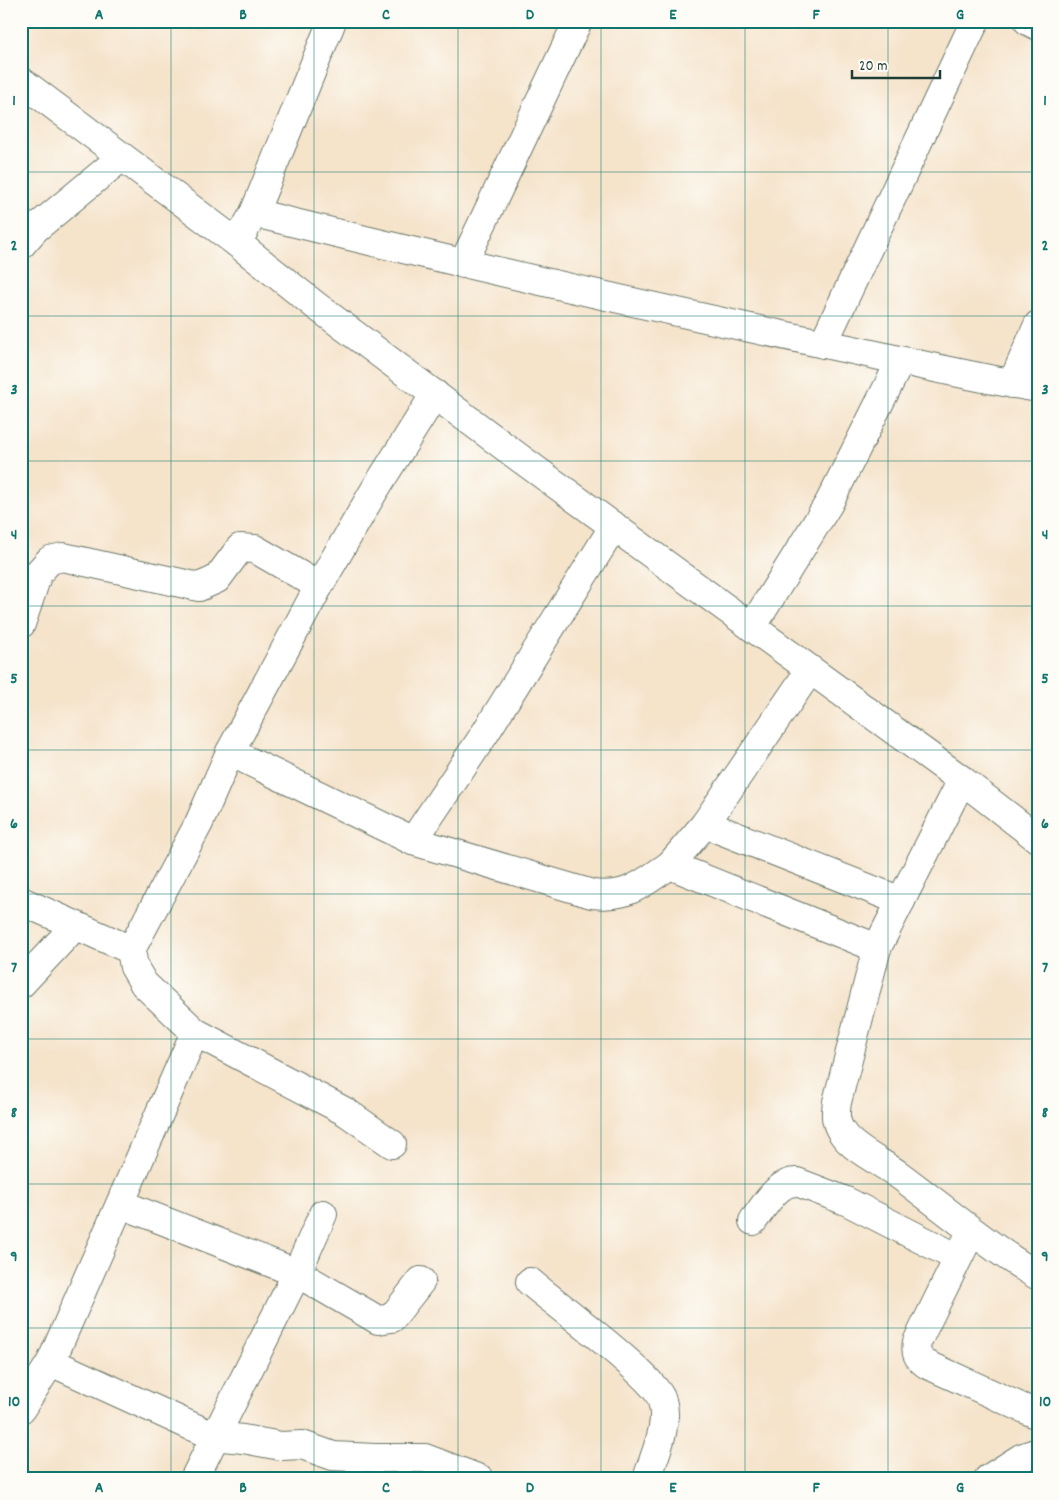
<svg xmlns="http://www.w3.org/2000/svg" width="1059" height="1500" font-family="Dekko,sans-serif">
<rect width="100%" height="100%" fill="#fdfcf7"/>
<filter id="ink" filterUnits="userSpaceOnUse"><feTurbulence type="fractalNoise" baseFrequency=".02" numOctaves="2"/><feDisplacementMap in="SourceGraphic" scale="10" xChannelSelector="R" yChannelSelector="G"/><feConvolveMatrix kernelMatrix="1 2 1 2 8 2 1 2 1" color-interpolation-filters="sRGB"/></filter>
<filter id="wash" filterUnits="userSpaceOnUse"><feTurbulence type="fractalNoise" baseFrequency=".0096" numOctaves="4" result="noise"/><feDisplacementMap in="SourceGraphic" scale="20" xChannelSelector="R" yChannelSelector="G"/><feGaussianBlur stdDeviation="1.12" result="paint"/><feColorMatrix in="noise" values="0 0 0 0 0 0 0 0 0 0 0 0 0 0 0 0 0 1.4 0 .05"/><feComposite in="paint" operator="in"/></filter>
<g filter="url(#wash)">
<rect width="100%" height="100%" fill="#f5e3ca"/>
</g>
<g filter="url(#ink)">
<g fill="none" stroke-linecap="round" stroke-linejoin="round">
<defs>
<g id="minor">
<polyline points="1028,21 1038,26"/>
<path d="M21,81L237,243L254,213C442,259 631,303 820,343C893,358 964,376 1038,388"/>
<polyline points="254,213 332,21"/>
<polyline points="237,243 315,305 521,459 962,780 1038,839"/>
<polyline points="21,245 35,229 122,157"/>
<polyline points="463,264 578,21"/>
<polyline points="823,344 975,21"/>
<polyline points="1012,384 1038,325"/>
<polyline points="21,624 38,573 50,560 63,557 199,587 217,579 240,548 255,549 319,586"/>
<polyline points="752,627 829,503 900,362"/>
<path d="M230,752L413,841L592,894C629,898 641,884 670,865L877,948L962,780"/>
<polyline points="705,824 901,901"/>
<polyline points="413,841 484,735 614,526"/>
<polyline points="670,865 705,824 810,670"/>
<polyline points="21,901 131,950 134,967 144,984 195,1032 346,1112 392,1144"/>
<path d="M877,948L837,1102C835,1115 835,1123 843,1134C854,1150 883,1163 899,1175C945,1209 988,1246 1038,1276"/>
<polyline points="131,950 199,823 230,752 319,586 374,491 435,394"/>
<polyline points="21,984 75,926"/>
<polyline points="121,1204 297,1273 378,1320 392,1318 421,1281"/>
<path d="M753,1221C764,1207 777,1181 797,1182L846,1201L958,1258"/>
<path d="M971,1232L917,1342C915,1353 917,1357 926,1364L1038,1415"/>
<path d="M530,1282C555,1303 651,1374 661,1398C671,1423 654,1455 647,1479"/>
<polyline points="51,1362 213,1436 243,1439 281,1446 302,1445 333,1456 375,1458 425,1458 480,1479"/>
<polyline points="21,1409 51,1362 195,1032"/>
<polyline points="194,1479 297,1273 323,1214"/>
<polyline points="988,1479 1021,1458 1038,1452"/>
</g>
</defs>
<use href="#minor" stroke="#6a7768" stroke-width="30"/>
<use href="#minor" stroke="#fff" stroke-width="28"/>
</g>
</g>
<path fill="none" stroke="#0f766e" stroke-width="1" stroke-opacity="0.55" d="M171,21V1479M314,21V1479M458,21V1479M601,21V1479M745,21V1479M888,21V1479M21,172H1038M21,316H1038M21,461H1038M21,606H1038M21,750H1038M21,894H1038M21,1039H1038M21,1184H1038M21,1328H1038"/>
<rect width="1059" height="1500" fill="none" stroke="#fdfcf7" stroke-width="55"/>
<path d="M852 70v8h88v-8" fill="none" stroke="#1f3d34" stroke-width="2.5"/>
<text x="859" y="70" font-size="15" fill="#1f3d34" stroke="#fdfcf7" stroke-width="4" paint-order="stroke">20 m</text>
<rect x="28" y="28" width="1004" height="1444" fill="none" stroke="#0f766e" stroke-width="2"/>
<g font-size="16" text-anchor="middle" font-weight="bold" fill="#0f766e">
<text x="99" y="19">A</text>
<text x="243" y="19">B</text>
<text x="386" y="19">C</text>
<text x="530" y="19">D</text>
<text x="673" y="19">E</text>
<text x="816" y="19">F</text>
<text x="960" y="19">G</text>
<text x="14" y="105">1</text>
<text x="1045" y="105">1</text>
<text x="14" y="250">2</text>
<text x="1045" y="250">2</text>
<text x="14" y="394">3</text>
<text x="1045" y="394">3</text>
<text x="14" y="539">4</text>
<text x="1045" y="539">4</text>
<text x="14" y="683">5</text>
<text x="1045" y="683">5</text>
<text x="14" y="828">6</text>
<text x="1045" y="828">6</text>
<text x="14" y="972">7</text>
<text x="1045" y="972">7</text>
<text x="14" y="1117">8</text>
<text x="1045" y="1117">8</text>
<text x="14" y="1261">9</text>
<text x="1045" y="1261">9</text>
<text x="14" y="1406">10</text>
<text x="1045" y="1406">10</text>
<text x="99" y="1492">A</text>
<text x="243" y="1492">B</text>
<text x="386" y="1492">C</text>
<text x="530" y="1492">D</text>
<text x="673" y="1492">E</text>
<text x="816" y="1492">F</text>
<text x="960" y="1492">G</text>
</g>
</svg>
